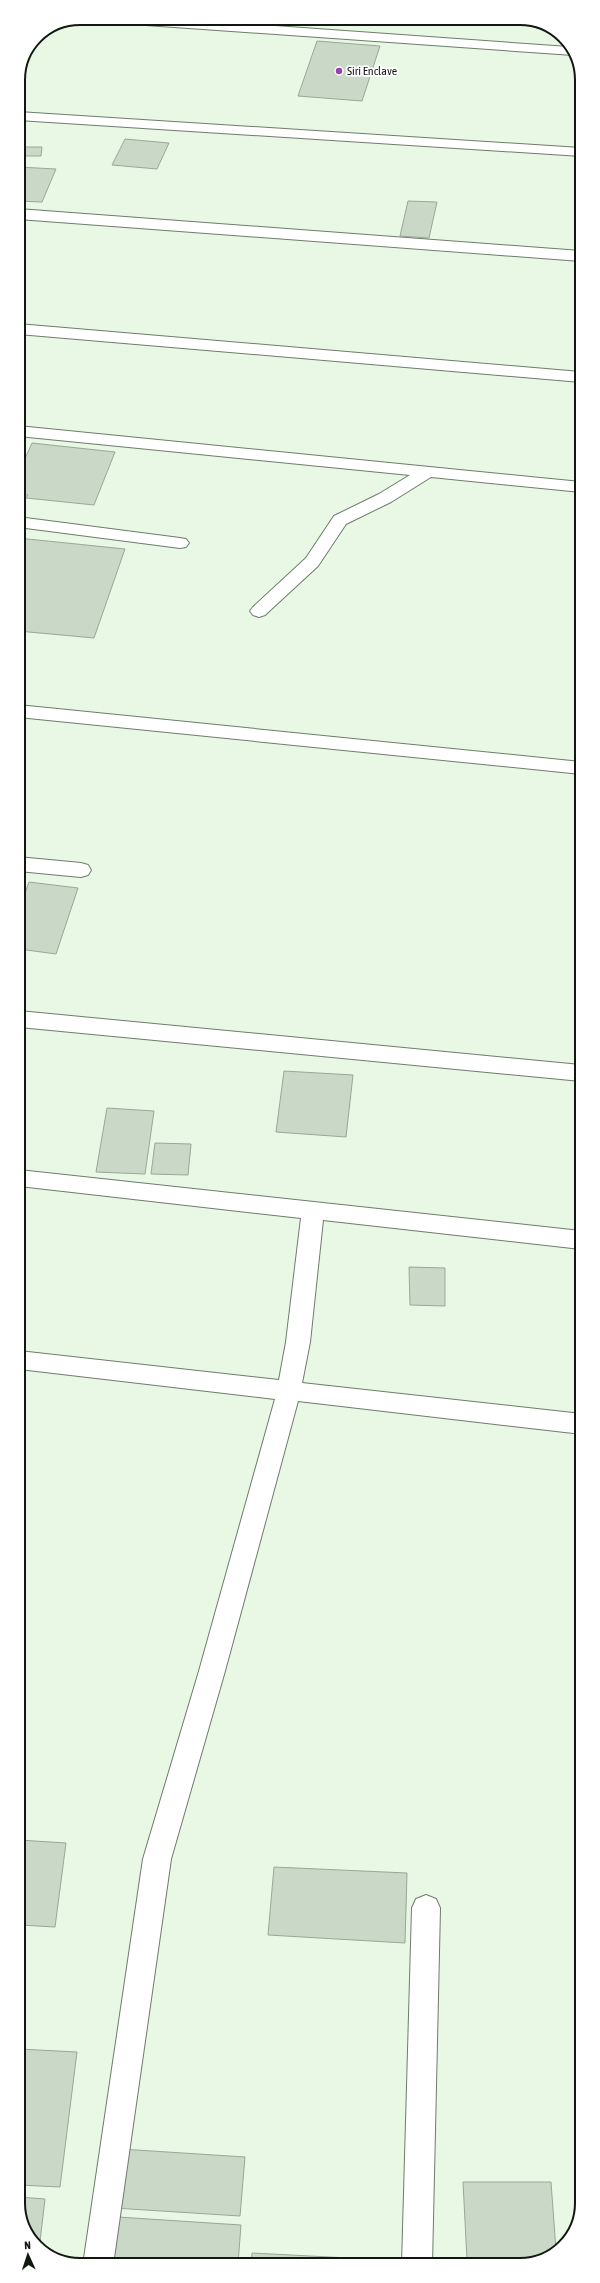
<svg xmlns="http://www.w3.org/2000/svg" width="600" height="2283" font-family="'Asap Condensed',sans-serif">
<rect width="100%" height="100%" fill="#e8f8e5"/>
<g fill="#cad9c7" stroke="#99a896">
<polygon points="317,41 380,46 362,101 298,96"/>
<polygon points="125,139 169,143 157,169 112,165"/>
<polygon points="18,147 42,147 41,156 18,156"/>
<polygon points="18,167 56,169 42,202 18,201"/>
<polygon points="408,201 437,202 429,238 400,236"/>
<polygon points="32,443 115,452 94,505 26,498 28,495 18,494 18,474"/>
<polygon points="18,538 125,549 94,638 18,631"/>
<polygon points="29,882 78,888 56,954 19,949 18,912"/>
<polygon points="284,1071 353,1075 346,1137 276,1132"/>
<polygon points="107,1108 154,1111 145,1174 96,1172"/>
<polygon points="155,1143 191,1144 188,1175 151,1174"/>
<polygon points="409,1267 445,1268 445,1306 410,1305"/>
<polygon points="19,1840 66,1843 55,1927 19,1925"/>
<polygon points="274,1867 407,1873 405,1943 268,1935"/>
<polygon points="19,2049 77,2052 60,2187 19,2185"/>
<polygon points="121,2149 245,2157 240,2216 114,2208"/>
<polygon points="463,2182 551,2182 556,2250 540,2259 467,2260"/>
<polygon points="19,2197 45,2199 39,2250 19,2215"/>
<polygon points="118,2217 241,2225 238,2264 112,2265"/>
<polygon points="252,2253 388,2260 388,2264 251,2264"/>
</g>
<g fill="none" stroke-linecap="round" stroke-linejoin="round">
<defs>
<g id="minor">
<polygon points="96,18 163,18 569,47 573,55 103,22"/>
<polygon points="18,112 581,148 581,156 18,120"/>
<polygon points="18,209 581,251 581,261 18,219"/>
<polygon points="18,324 581,372 581,382 18,334"/>
<polygon points="18,426 581,482 581,492 431,477 391,502 346,524 318,566 265,615 259,617 253,615 250,611 253,607 306,558 334,516 379,494 410,475 18,436"/>
<polygon points="18,517 180,538 186,539 189,543 186,547 180,548 18,527"/>
<polygon points="18,705 581,762 581,774 18,717"/>
<polygon points="18,857 81,863 88,865 91,870 88,875 81,877 18,871"/>
<polygon points="19,1011 581,1065 581,1081 19,1027"/>
<polygon points="19,1170 581,1231 581,1249 323,1220 310,1342 302,1383 582,1414 582,1434 298,1401 225,1671 171,1859 113,2265 83,2265 143,1859 199,1671 275,1399 19,1369 19,1351 279,1380 286,1342 301,1218 19,1186"/>
<polygon points="426,1895 436,1899 440,1908 432,2264 402,2264 412,1908 416,1899"/>
</g>
</defs>
<use href="#minor" stroke="#6e7c6c" stroke-width="2"/>
<use href="#minor" fill="#fff" fill-rule="evenodd"/>
</g>
<circle fill="#9b41ac" stroke="#fff" stroke-width="1.5" cx="339" cy="71" r="4"/>
<g text-anchor="middle" stroke-width="3.5" stroke-linejoin="round" paint-order="stroke">
<g font-size="12" fill="#121811" stroke="#fff" text-anchor="start">
<text x="347" y="75">Siri Enclave</text>
</g>
</g>
<path d="M0 0H600V2283H0ZM80 25H520A55 55 0 0 1 575 80V2203A55 55 0 0 1 520 2258H80A55 55 0 0 1 25 2203V80A55 55 0 0 1 80 25Z" fill="#fff" fill-rule="evenodd"/>
<path fill="none" stroke="#121811" stroke-width="2" d="M80 25H520A55 55 0 0 1 575 80V2203A55 55 0 0 1 520 2258H80A55 55 0 0 1 25 2203V80A55 55 0 0 1 80 25Z"/>
<g transform="translate(28 2255) rotate(357)" stroke="#ffffff" stroke-width="3" paint-order="stroke">
<path d="M0-3L7 15L0 10L-7 15Z" fill="#121811"/>
<text y="-6" font-size="11" font-weight="bold" text-anchor="middle" fill="#121811">N</text>
</g>
</svg>
